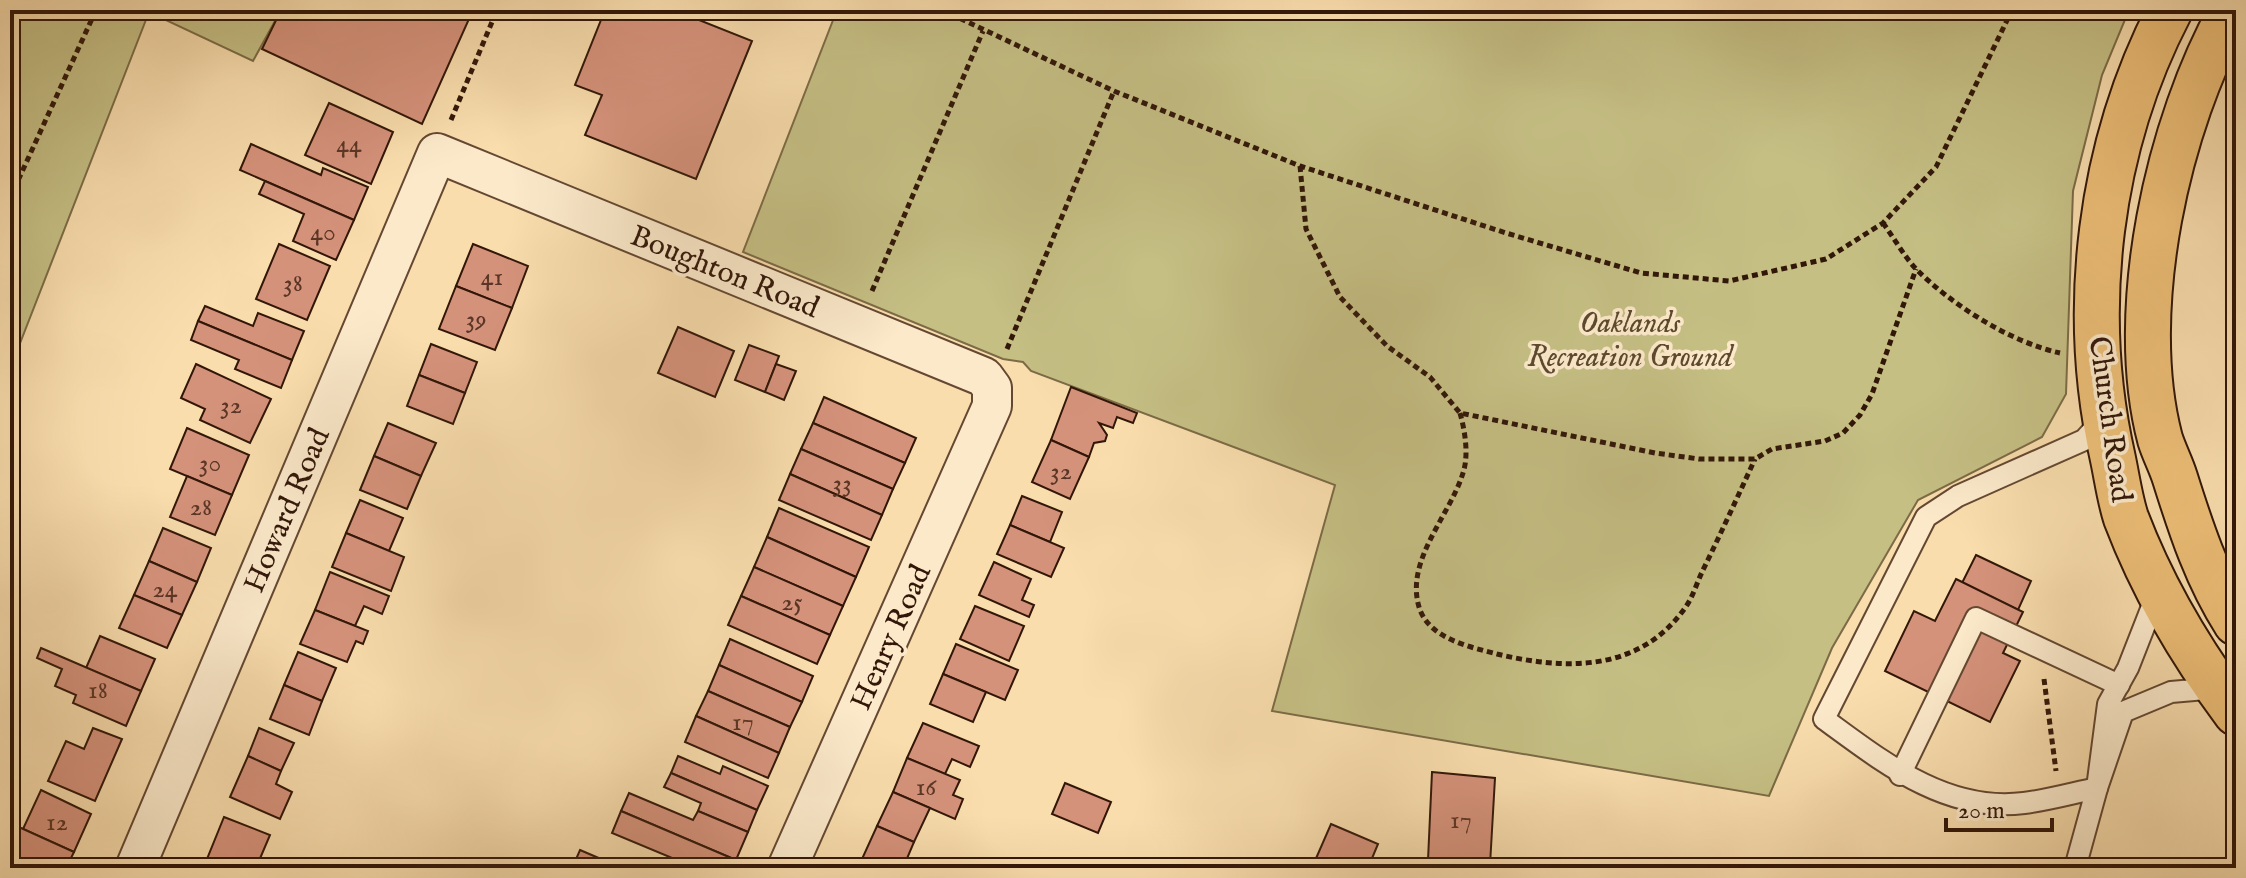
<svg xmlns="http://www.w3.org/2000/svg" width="2246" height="878" font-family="'IM FELL English',serif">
<rect width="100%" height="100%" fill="#f9ddad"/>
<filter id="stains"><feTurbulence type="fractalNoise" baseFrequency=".0025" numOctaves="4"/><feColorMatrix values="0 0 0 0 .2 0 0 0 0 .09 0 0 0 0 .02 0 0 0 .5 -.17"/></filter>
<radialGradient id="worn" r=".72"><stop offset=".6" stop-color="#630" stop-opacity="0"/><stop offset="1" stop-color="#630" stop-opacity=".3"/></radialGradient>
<g fill="#c5bf84" stroke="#7c6b46" stroke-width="2">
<polygon points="10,10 281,10 253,61 149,12 10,369"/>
<polygon points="837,10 2129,10 2102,75 2073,191 2066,394 2042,437 1918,500 1832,648 1769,796 1272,711 1335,485 1031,371 1023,362 1003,359 743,252"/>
</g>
<g fill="#d5927b" stroke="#321709" stroke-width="2">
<polygon points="281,10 473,10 422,124 262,49"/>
<polygon points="605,10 674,10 752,41 696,179 585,135 602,95 575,85"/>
<polygon points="329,103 393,132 371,184 305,155"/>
<polygon points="251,144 321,175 323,168 368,187 354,220 240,170"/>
<polygon points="265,181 354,220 336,260 293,241 304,214 259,194"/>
<polygon points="279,244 330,266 307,320 256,299"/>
<polygon points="473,244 528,266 512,308 456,286"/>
<polygon points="456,286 512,308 495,350 439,329"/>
<polygon points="205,306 253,326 258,313 304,331 292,360 198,321"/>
<polygon points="198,321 292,360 281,388 235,369 239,360 191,340"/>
<polygon points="678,327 734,351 715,397 658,373"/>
<polygon points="431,344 477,362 465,393 419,375"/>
<polygon points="749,345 779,356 765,392 735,380"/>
<polygon points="196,364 271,399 250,443 200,420 205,409 181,398"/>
<polygon points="776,364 796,371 784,400 765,392"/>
<polygon points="419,375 465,393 453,424 407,406"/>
<polygon points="1071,387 1137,413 1133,423 1117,417 1113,428 1099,423 1107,435 1105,441 1094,443 1089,457 1051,440"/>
<polygon points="824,397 916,438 905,463 813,423"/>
<polygon points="388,423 436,443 421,476 374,456"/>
<polygon points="813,423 905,463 893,489 801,449"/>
<polygon points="187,428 249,455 232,495 170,469"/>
<polygon points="1051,440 1089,457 1070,499 1032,482"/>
<polygon points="801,449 893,489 882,515 790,474"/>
<polygon points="374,456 421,476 407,509 360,490"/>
<polygon points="790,474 882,515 871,540 779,500"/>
<polygon points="187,476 232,495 215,535 170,517"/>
<polygon points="1022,496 1062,512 1050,542 1010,525"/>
<polygon points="360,500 403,518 389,551 346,533"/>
<polygon points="779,508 869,547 856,577 767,537"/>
<polygon points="1010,525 1064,548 1051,577 997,554"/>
<polygon points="163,528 211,548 197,582 149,561"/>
<polygon points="346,533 404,557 391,591 332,567"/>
<polygon points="767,537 856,577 843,606 754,567"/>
<polygon points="1976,555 2031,581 2018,610 1962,583"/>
<polygon points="149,561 197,582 182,615 134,595"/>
<polygon points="994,562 1031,579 1022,600 1034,605 1029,617 979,595"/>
<polygon points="754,567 843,606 830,635 741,596"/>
<polygon points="330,572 389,596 382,614 364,606 355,626 315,610"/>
<polygon points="1956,579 2023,612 2003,653 2020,661 1990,722 1885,671 1914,611 1935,621"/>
<polygon points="134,595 182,615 167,648 119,628"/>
<polygon points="741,596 830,635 817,664 728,625"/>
<polygon points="975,606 1024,626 1009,661 960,639"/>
<polygon points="315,610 368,631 363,644 356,641 347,662 300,644"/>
<polygon points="100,636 155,659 141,691 86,668"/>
<polygon points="730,639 813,676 802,702 719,665"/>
<polygon points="956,644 1018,670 1005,700 943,674"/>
<polygon points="41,648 141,691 126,726 73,703 76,695 55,686 62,669 37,658"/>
<polygon points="298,652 336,668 322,701 284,685"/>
<polygon points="719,665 802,702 790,727 708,691"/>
<polygon points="943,674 986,692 973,722 930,704"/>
<polygon points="284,685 322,701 309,735 270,719"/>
<polygon points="708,691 790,727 779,753 696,716"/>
<polygon points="696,716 779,753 768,778 685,742"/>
<polygon points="923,723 979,746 970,767 952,759 945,774 907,758"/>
<polygon points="93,728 122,739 95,801 48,781 66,741 84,749"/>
<polygon points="259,728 294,743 281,771 248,756"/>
<polygon points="248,756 281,771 276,784 292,792 280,819 230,797"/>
<polygon points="678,756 720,774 723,766 768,786 757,810 671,773"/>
<polygon points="907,758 960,780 953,795 963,799 955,819 893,792"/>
<polygon points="1432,772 1495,778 1490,865 1428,860"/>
<polygon points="671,773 757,810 748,832 698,811 701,803 664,787"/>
<polygon points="1065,783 1111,802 1098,833 1052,814"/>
<polygon points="41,790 91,814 74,852 23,829"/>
<polygon points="893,792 930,808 914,842 877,826"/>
<polygon points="629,793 693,820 698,811 748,832 736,860 621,811"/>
<polygon points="621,811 736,860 733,868 673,868 677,860 612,833"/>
<polygon points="224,817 270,835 256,868 216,868 205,864"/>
<polygon points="10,823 74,852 66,868 10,868 16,849 10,847"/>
<polygon points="1331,824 1378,844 1368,868 1327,868 1314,863"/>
<polygon points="877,826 914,842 903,868 881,868 862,859"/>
<polygon points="580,850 622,868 573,866"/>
</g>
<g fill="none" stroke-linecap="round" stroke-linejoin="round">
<defs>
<g id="lane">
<polyline points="2157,594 2128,668 2108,704 2097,788 2123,712 2171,692 2217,688"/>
<polyline points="1900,775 1976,618 2119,685"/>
<path d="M2075,868L2097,788C2073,793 2048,800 2024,803C1946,813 1883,762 1824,719L1926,517L1958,496L2084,440L2105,417"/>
</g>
<polyline id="street" points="135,868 437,153 984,377 992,388 992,406 787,868"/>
<g id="primary">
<path d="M2170,10C2099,146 2079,310 2113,459C2117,478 2120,500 2126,518C2153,589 2191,653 2236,713"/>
<path d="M2232,10C2168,123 2126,310 2160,439C2164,452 2171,465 2175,478C2191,529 2207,578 2236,623"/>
</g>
</defs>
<use href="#lane" stroke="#644832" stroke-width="24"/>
<use href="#street" stroke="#644832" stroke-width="42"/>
<use href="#primary" stroke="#321709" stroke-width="48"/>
<g stroke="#321709" stroke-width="5" stroke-dasharray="6 4" stroke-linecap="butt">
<polyline points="942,10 1114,91 1300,166 1506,233 1641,273 1729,281 1826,259 1883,223 1936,167 2012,10"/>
<polyline points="451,120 497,10"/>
<polyline points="1300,166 1306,229 1340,297 1387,346 1430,377 1460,413 1655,453 1699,459 1755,459 1772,449 1825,441 1843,433 1860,415 1872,394 1916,269"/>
<polyline points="10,198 96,10"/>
<path d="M1883,223C1894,238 1904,256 1916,269C1952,305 2010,342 2060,353"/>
<polyline points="872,291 983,31"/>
<polyline points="1007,349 1114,91"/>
<path d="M1460,413C1465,431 1469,455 1463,473C1450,516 1403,562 1420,610C1431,639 1470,647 1497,654C1564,670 1639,673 1685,608C1693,597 1697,582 1703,570C1721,533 1738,496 1755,459"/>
<polyline points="2044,679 2056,771"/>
</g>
<use href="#lane" stroke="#fbe9ca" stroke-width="20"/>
<use href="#street" stroke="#fbe9ca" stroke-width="38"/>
<use href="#primary" stroke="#ecbe76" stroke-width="44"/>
</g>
<g text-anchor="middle" stroke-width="7" stroke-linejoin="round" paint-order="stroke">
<g font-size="26" fill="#5b3626">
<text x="349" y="152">44</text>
<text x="323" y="240">40</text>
<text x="492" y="285">41</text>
<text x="293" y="291">38</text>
<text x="476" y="327">39</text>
<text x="231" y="413">32</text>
<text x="210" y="471">30</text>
<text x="1061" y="479">32</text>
<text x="842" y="491">33</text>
<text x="201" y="515">28</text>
<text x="165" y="597">24</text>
<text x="792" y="610">25</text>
<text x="98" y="698">18</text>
<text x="743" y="730">17</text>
<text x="926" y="795">16</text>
<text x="1461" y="828">17</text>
<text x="57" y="830">12</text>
</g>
<g font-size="30" fill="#321709" stroke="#fbe9ca">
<text transform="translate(725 271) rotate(22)" y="10">Boughton Road</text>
<text transform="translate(2111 419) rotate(82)" y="10">Church Road</text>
<text transform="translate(286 510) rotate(-67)" y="10">Howard Road</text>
<text transform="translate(890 637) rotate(-66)" y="10">Henry Road</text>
</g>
<g font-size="30" font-style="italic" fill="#5e492e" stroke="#fbe9ca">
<text x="1630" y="332">Oaklands<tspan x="1630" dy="34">Recreation Ground</tspan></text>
</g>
</g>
<rect width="2246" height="878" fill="none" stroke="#f9ddad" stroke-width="40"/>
<rect x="12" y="12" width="2222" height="854" fill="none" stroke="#321709" stroke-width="4"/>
<rect x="20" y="20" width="2206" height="838" fill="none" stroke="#321709" stroke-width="2"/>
<path d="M1946 818v12h106v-12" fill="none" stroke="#321709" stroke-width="4"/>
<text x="1958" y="818" font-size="24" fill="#321709" stroke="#fbe9ca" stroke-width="6" paint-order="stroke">20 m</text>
<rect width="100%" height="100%" filter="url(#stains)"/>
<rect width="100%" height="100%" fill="url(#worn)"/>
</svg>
